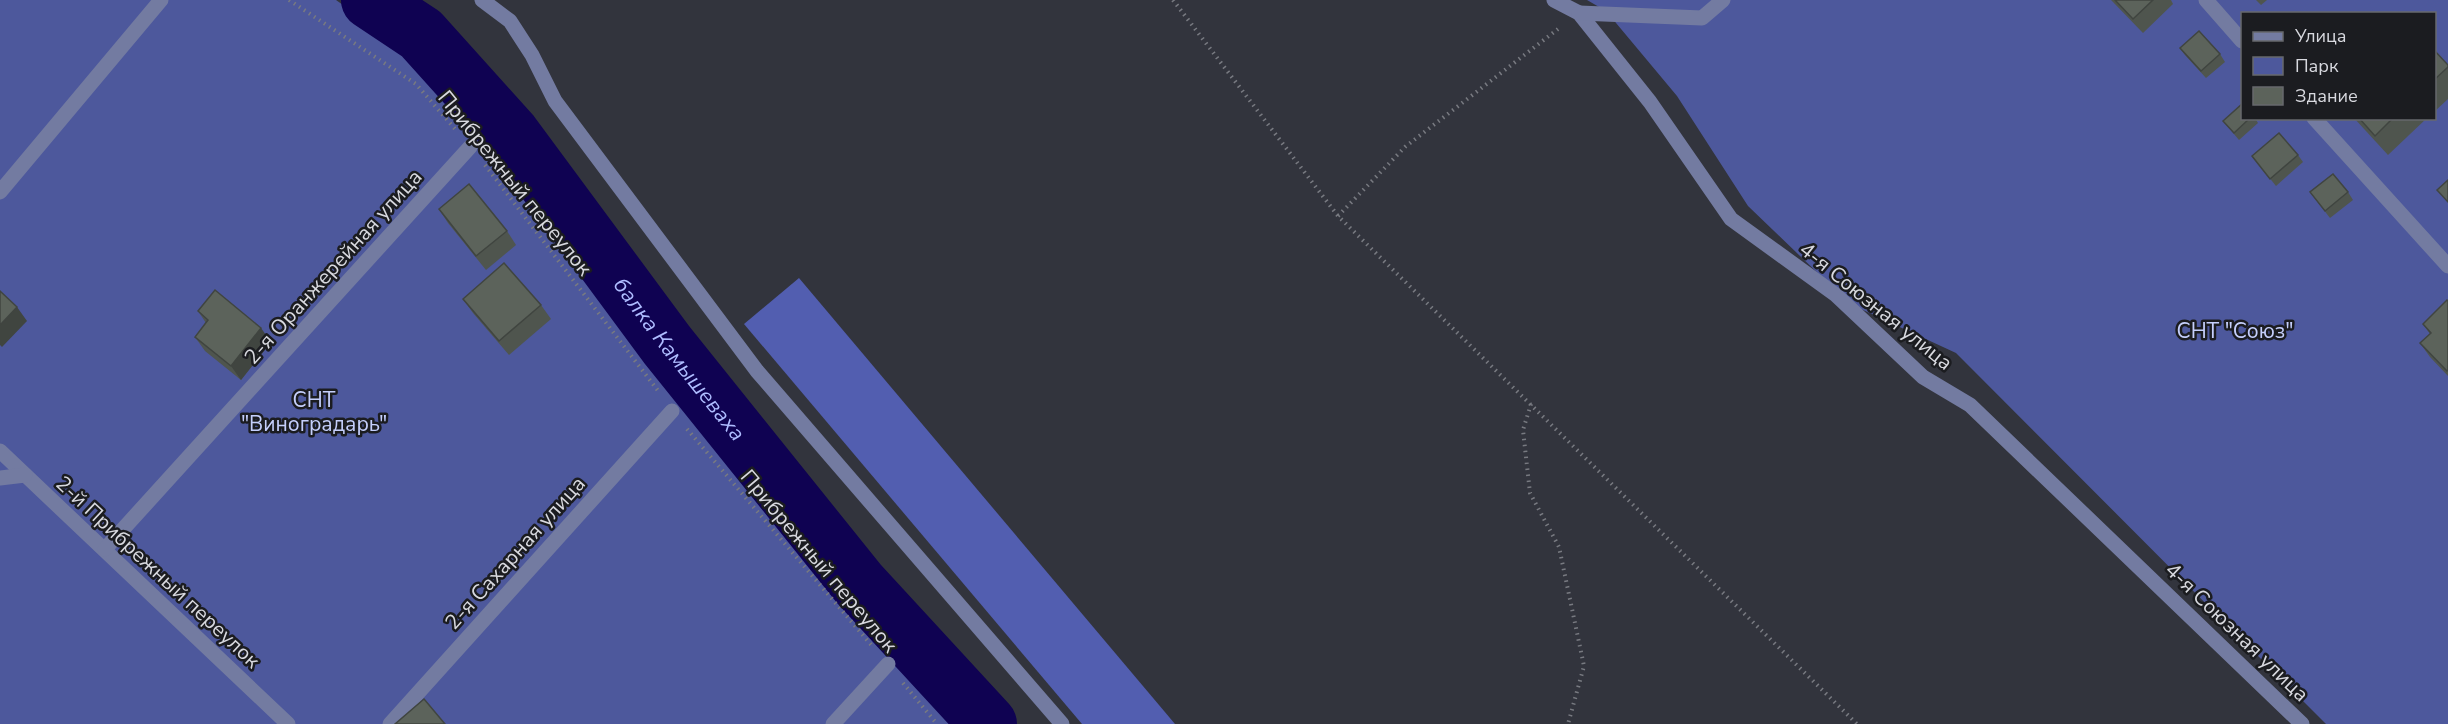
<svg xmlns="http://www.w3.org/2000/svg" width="2448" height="724" font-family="'Nunito Sans',sans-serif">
<rect width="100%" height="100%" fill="#32343d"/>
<g fill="#4d589c" fill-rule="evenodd">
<polygon points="0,0 336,0 406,50 502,145 959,724 0,724"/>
<path d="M1587,0H2448V724H2326L1956,353L1850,304L1748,206L1677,96L1606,11ZM2242,14H2434V118H2242Z"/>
</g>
<polygon fill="#525eb0" points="799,278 1175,724 1082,724 744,324"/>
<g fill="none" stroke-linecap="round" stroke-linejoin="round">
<path stroke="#0f0252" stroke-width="58" id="s1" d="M370,0L421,34L511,134L667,345L859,584L988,724"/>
<g stroke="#787a81" stroke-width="4" stroke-dasharray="1.5 4.5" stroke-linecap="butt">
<polyline points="289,0 416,84 455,129"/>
<polyline points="1173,0 1338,216 1857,724"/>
<polyline points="485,165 659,392"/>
<polyline points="1338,216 1405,147 1558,29"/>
<polyline points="1531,404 1523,430 1530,493 1559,547 1584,666 1568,724"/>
<polyline points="687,429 873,647"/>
<polyline points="903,683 937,724"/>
</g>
<g stroke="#737ba1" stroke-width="15">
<polyline points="482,0 510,21 532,55 555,101 757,371 1062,724"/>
<polyline points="1554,0 1579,13 1650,102 1731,219 1836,295 1923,377 1970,405 2302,724"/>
<polyline points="2206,0 2242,41"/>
<polyline points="1579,13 1702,18 1723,0"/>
<polyline points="2314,118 2448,266"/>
<polyline points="0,192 161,0"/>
<polyline points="0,451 288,724"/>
<polyline points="0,478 25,475"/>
<polyline points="105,549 470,147"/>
<polyline points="390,724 672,411"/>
<polyline points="833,724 888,664"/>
</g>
</g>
<g fill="#4f554e">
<polygon points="2111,0 2171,0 2173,4 2143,33"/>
<polygon points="2256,0 2267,0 2261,5"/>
<polygon points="2180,48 2220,54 2225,62 2206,78 2185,55"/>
<polygon points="2434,50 2448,65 2448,99 2434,112"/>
<polygon points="2242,118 2255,118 2258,123 2239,140 2223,121"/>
<polygon points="2354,118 2427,118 2388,155"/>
<polygon points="2298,155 2303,162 2276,186 2252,156"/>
<polygon points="2310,192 2348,192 2353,200 2330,218"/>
<polygon points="439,209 507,231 516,245 486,270 448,223"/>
<polygon points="463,299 541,305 551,319 509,355 473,313"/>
<polygon points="2448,301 2448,376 2430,357 2420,343 2430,334 2423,324"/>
<polygon points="198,311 271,342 241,380 205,351 195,337 206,323"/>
</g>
<g fill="#404540">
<polygon points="17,307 27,321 2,347 0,345 0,325"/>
<polygon points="261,328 271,342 241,380 231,366"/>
</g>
<g fill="#5c635b" stroke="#404540" stroke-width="1.5">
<polygon points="2115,0 2153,0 2133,19"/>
<polygon points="2199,31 2220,54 2201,71 2180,48"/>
<polygon points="2434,50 2448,65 2448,67 2434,80"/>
<polygon points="2242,104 2242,118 2250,118 2234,133 2223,121"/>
<polygon points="2359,118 2393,118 2375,136"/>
<polygon points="2279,133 2298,155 2270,179 2252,156"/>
<polygon points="2333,174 2348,192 2325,211 2310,192"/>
<polygon points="2448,180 2448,202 2437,190"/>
<polygon points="469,184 507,231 476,256 439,209"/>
<polygon points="504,263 541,305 499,341 463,299"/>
<polygon points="215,290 261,328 231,366 195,337 208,320 198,311"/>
<polygon points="0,291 17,307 0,325"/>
<polygon points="2447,300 2448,301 2448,370 2447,371 2420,343 2431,333 2423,324"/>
<polygon points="424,699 445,724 395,724"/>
</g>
<g text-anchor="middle" stroke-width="5" stroke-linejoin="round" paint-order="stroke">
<g font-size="21" fill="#d8d9df" stroke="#1b1c20">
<text transform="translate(515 183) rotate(51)" y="7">Прибрежный переулок</text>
<text transform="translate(333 267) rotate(-48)" y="7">2-я Оранжерейная улица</text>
<text transform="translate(1876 306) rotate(39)" y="7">4-я Союзная улица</text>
<text transform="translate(515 553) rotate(-48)" y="7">2-я Сахарная улица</text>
<text transform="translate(819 561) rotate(50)" y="7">Прибрежный переулок</text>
<text transform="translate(158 572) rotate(43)" y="7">2-й Прибрежный переулок</text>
<text transform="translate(2237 632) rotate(44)" y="7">4-я Союзная улица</text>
</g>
<g font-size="21" fill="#c5cffc" stroke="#1b1c20">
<text x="2235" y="338">СНТ "Союз"</text>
<text x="314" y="407">СНТ<tspan x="314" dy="24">"Виноградарь"</tspan></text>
</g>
<g font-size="22" font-style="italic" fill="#aebcff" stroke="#1b1c20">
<text dy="8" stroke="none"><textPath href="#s1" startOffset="477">балка Камышеваха</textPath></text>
</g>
</g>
<rect x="2241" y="12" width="195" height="108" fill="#1b1c20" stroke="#67686c" stroke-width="1.5"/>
<rect x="2253" y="32" width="30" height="9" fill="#737ba1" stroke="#67686c" stroke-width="1.5"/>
<text x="2295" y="42" font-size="18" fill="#d8d9df">Улица</text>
<rect x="2253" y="57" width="30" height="18" fill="#4d589c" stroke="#67686c" stroke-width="1.5"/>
<text x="2295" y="72" font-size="18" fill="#d8d9df">Парк</text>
<rect x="2253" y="87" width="30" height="18" fill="#5c635b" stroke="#67686c" stroke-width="1.5"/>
<text x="2295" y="102" font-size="18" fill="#d8d9df">Здание</text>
</svg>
